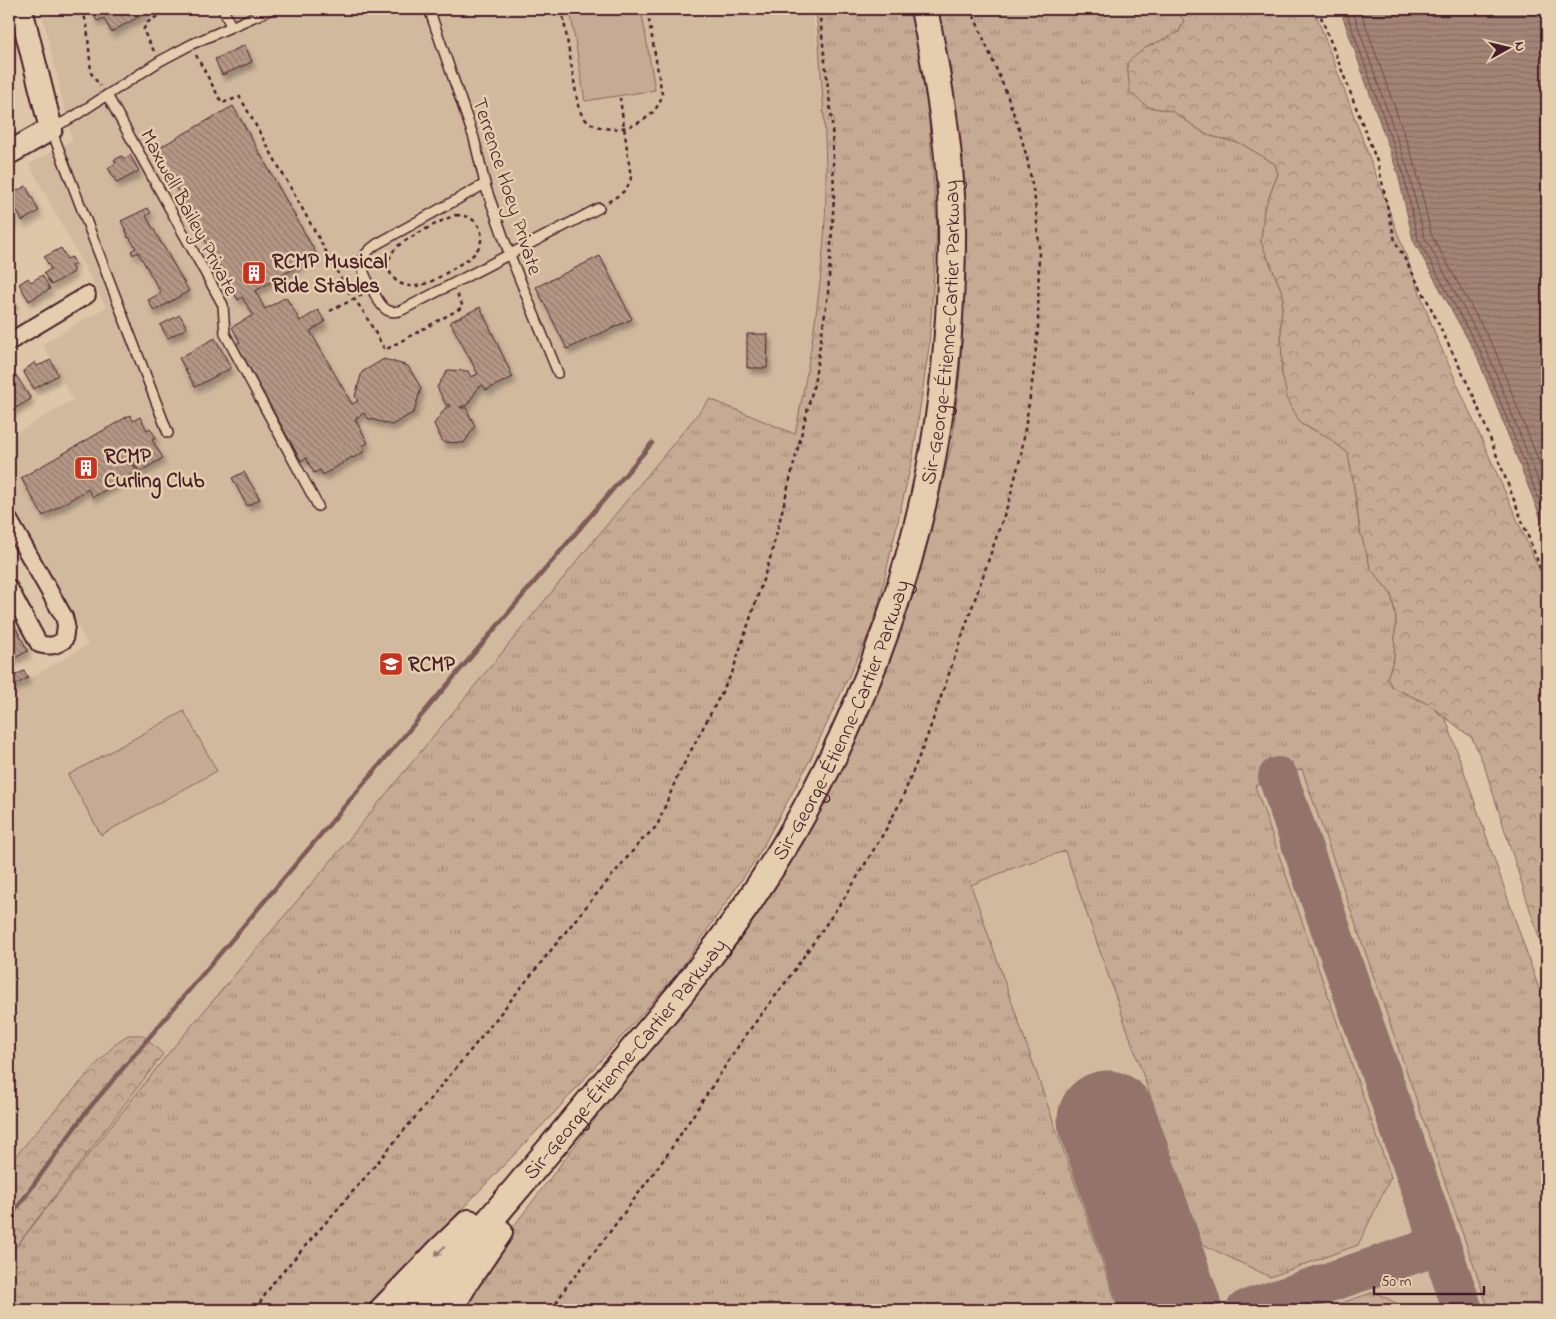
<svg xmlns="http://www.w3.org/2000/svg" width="1556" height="1319" font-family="'Indie Flower',sans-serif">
<defs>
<pattern id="grass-tufts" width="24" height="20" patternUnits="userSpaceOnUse" patternTransform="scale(1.25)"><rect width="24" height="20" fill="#c5ab93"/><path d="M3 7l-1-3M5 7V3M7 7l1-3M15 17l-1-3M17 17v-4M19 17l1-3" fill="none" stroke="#a28b78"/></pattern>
<pattern id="forest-crowns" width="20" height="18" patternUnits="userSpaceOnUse" patternTransform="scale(1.25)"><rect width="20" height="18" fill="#c5ab93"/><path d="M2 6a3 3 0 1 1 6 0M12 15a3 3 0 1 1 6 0" fill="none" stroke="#a28b78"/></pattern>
<pattern id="water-rules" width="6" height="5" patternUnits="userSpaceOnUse" patternTransform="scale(1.25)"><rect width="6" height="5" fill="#a38576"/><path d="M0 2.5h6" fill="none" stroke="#876c61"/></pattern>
<pattern id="building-back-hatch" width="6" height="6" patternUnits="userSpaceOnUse" patternTransform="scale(1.25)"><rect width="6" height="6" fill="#b49885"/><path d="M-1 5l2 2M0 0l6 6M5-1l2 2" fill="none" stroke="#947b6d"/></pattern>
<filter id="shadow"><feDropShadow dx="3" dy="5.5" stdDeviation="2.5" flood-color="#0004"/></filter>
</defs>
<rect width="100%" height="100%" fill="#dec7a8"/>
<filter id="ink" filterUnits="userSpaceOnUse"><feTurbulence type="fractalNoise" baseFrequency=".02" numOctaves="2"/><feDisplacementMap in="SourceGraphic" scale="10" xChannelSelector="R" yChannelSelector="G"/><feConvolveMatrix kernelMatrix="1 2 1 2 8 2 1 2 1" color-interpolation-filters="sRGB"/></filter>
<g filter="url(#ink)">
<g fill="#d1b99e">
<polygon points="41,9 812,9 822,83 826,168 822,262 816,320 795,434 9,1282 9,989 16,985 9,972 9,690 88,645 9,498 9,437 73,400 43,344 106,307 29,164 72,140"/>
<polygon points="1446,719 1547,1012 1547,1310 922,1310 971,884"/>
</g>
<g fill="url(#grass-tufts)" stroke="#88655f">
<path d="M816,9H913L926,82L937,228L929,347L913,456L875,620L809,762L756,859L677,974L556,1111L365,1310H9V1256L167,1055L340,850L710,399L795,434C813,346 827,258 826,168C825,115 820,62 816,9Z"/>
<polygon points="934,9 1174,9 1184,20 1179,32 1145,48 1148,107 1172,111 1207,135 1242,144 1275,164 1278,174 1264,210 1261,242 1283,294 1281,322 1282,374 1301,424 1325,435 1348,453 1354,487 1360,531 1371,569 1391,594 1396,617 1394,658 1387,678 1392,687 1428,704 1446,719 1547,1012 1547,1310 1489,1310 1302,769 1255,786 1391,1177 1358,1245 1270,1277 1202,1244 1065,851 1016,867 971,885 1119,1310 455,1310 501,1243 672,1017 828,794 860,730 895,645 918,580 952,443 960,371 964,304 964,227"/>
<polygon points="1374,1292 1410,1310 1321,1310"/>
</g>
<g fill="url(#forest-crowns)" stroke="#88655f">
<polygon points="1174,9 1314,9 1436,336 1547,587 1547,963 1484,765 1472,738 1428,704 1392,687 1387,678 1394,658 1396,617 1391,594 1371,569 1360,531 1354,487 1348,453 1325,435 1301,424 1288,400 1282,374 1281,322 1283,294 1261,242 1264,210 1278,174 1275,164 1242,144 1207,135 1172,111 1148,107 1130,93 1127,63 1145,48 1179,32 1184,20"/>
<polygon points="128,1035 142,1035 163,1054 9,1256 9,1164 41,1126 116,1043"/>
</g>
<g fill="#c5ab93" stroke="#88655f">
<polygon points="570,9 641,9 655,90 585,101"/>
<polygon points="184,711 217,771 101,835 68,775"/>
</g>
<polygon fill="url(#water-rules)" stroke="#7f5c58" points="1340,9 1547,9 1547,534 1477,356 1413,240 1398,174"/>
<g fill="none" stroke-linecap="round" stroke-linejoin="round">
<g stroke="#6e4849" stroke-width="1">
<polyline points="1345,9 1403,172 1418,239 1481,353 1547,520"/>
<polyline points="1352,9 1408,170 1424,236 1487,351 1547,503"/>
<polyline points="1360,9 1416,168 1431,234 1494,348 1547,482"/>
</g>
<polyline stroke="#7f5c58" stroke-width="4.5" points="9,1219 86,1112 652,443"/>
<g stroke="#94736a" stroke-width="40">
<polyline points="1278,777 1463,1310"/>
<polyline points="1246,1310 1440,1245"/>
</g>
<polyline stroke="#94736a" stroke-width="99" points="1107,1120 1172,1310"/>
</g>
<g fill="url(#building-back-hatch)" stroke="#4a1f2b" filter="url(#shadow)">
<polygon points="91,9 153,9 111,32 104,18 97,21"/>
<polygon points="245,45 252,62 222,75 215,59"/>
<polygon points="233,106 317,255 255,291 265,309 286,297 300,321 318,310 325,322 310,331 352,404 358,401 355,396 362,372 384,359 408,366 421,388 414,412 392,425 367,418 364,413 355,419 368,443 362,446 365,451 353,458 352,457 323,475 320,470 314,473 306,458 301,461 243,356 242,356 235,344 240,342 232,327 253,315 242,297 238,300 155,150"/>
<polygon points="130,155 139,171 117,183 108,168 116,163 114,160 122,156 124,159"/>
<polygon points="26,186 39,211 22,221 9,195"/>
<polygon points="148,208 151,213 146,216 189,291 154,311 148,300 161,293 138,252 133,255 131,251 136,248 129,237 128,238 127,236 128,235 121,221"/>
<polygon points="9,209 15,220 9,223"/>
<polygon points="61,248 67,259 72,257 75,264 71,266 74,272 51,285 44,273 51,269 44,257"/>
<polygon points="600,256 632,319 567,349 536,287"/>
<polygon points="42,275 50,289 29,301 19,284 28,278 31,282"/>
<polygon points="9,293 15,304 9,308"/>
<polygon points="480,307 513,377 486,390 483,385 477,388 477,390 466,406 461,406 461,408 466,408 475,426 464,443 443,442 434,424 446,407 450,407 450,405 446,405 437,387 448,370 468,371 471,377 478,374 450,322"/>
<polygon points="180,315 187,328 168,338 160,325"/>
<polygon points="747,334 768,334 767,368 747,368"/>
<polygon points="215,338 231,368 195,387 179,358"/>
<polygon points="51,360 58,375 34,389 23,371 35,362 37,366"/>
<polygon points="16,375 31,399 9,412 9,380"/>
<polygon points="130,415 133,421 140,417 147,430 150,428 156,438 152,440 163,458 139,472 134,462 132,463 137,472 93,497 88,489 43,516 21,478"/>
<polygon points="244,472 260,499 247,506 232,478"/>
<polygon points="9,615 28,651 9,661"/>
<polygon points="24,671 28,678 9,688 9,678"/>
</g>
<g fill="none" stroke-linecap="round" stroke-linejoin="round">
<defs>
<g id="lane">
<polyline points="223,9 231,26"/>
<polyline points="272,9 192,44 160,61 107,95 223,305 225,334 318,506"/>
<polyline points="429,9 474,138 486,188 509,253 558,373"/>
<polyline points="107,95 73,117 51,129 168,433"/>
<path d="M485,184L377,244C354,259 362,271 373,291C377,298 380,306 387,310C392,313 397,312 402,310L599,208"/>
</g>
<g id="street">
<polyline points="9,342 87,295"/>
<path d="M9,520L64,617L66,625L64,640C55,646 50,647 39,644L9,588"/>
</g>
<polyline id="secondary" points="9,153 51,129 21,9"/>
<g id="primary">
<polyline points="383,1310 442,1249 469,1223"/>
<path id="s1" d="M417,1310L450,1267C504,1204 557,1141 610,1077C657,1022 705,966 746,906C865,732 937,528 949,318C952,268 954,219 949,169C945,115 935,62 924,9"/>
<polyline points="449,1310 467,1279 499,1232"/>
</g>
</defs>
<use href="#lane" stroke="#4a1f2b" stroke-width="12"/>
<use href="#street" stroke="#4a1f2b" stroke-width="20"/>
<use href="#secondary" stroke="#4a1f2b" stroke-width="26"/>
<use href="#primary" stroke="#4a1f2b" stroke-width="30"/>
<g stroke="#4a1f2b" stroke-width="2.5" stroke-dasharray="4 4" stroke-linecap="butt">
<polyline points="82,9 87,25 91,73 100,86"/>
<path d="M562,9L578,105C580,110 581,115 585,119C607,140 657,125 662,94L647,9"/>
<polyline points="1318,9 1378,164 1395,241 1427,300 1474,397 1547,585"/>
<polyline points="154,51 143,30 148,22 169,9"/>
<polyline points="196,55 222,103 240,97 348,291 363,311 385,350 463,307 457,294"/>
<path d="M608,202C619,195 628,191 631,178L620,98"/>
<path d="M456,215C482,215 490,240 471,257C458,265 435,282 421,285C394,292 377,265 398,246C406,239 445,218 456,215Z"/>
<polyline points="330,311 362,295"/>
<polyline points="255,1310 273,1283 362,1181 475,1045 580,914 641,841 657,826 677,777 732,673 770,559 814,384 828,294 834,197 832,122 819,9"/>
<polyline points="552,1310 566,1287 603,1241 667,1155 745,1036 786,982 847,894 885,831 901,801 927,737 1009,501 1021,455 1033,377 1038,328 1039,245 1035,200 1027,158 1019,129 1006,92 971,9"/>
</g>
<use href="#lane" stroke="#e4cead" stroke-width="9"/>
<use href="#street" stroke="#e4cead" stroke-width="16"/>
<use href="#secondary" stroke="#e4cead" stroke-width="22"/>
<use href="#primary" stroke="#e4cead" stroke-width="26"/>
</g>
<defs><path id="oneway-solid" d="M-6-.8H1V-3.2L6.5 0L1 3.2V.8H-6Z" transform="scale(1.25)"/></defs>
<use fill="#97766c" href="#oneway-solid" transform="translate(440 1251) rotate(134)"/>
</g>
<defs>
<symbol id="building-square" viewBox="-11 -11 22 22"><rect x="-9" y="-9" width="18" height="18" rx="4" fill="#c8321e" stroke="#e4cead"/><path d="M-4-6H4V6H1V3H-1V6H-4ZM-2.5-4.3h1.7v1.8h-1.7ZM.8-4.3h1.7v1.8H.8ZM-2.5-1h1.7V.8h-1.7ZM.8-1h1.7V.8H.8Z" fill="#fff"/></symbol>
<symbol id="university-square" viewBox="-11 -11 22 22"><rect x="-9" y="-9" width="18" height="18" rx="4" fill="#c8321e" stroke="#e4cead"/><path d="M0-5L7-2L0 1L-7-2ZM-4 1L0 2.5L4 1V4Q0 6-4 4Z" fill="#fff"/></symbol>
</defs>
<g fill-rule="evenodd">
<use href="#building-square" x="240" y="259" width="28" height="28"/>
<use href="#building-square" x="72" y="454" width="28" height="28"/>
<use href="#university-square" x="377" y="650" width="28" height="28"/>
</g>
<g text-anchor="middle" stroke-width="5" stroke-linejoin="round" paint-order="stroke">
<g font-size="21" fill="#4a1f2b" stroke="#e4cead">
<text transform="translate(508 186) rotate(72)" y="7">Terrence Hoey Private</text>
<text transform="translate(190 212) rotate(62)" y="7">Maxwell Bailey Private</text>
<text dy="7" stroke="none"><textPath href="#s1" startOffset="1136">Sir-George-Étienne-Cartier Parkway</textPath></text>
<text dy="7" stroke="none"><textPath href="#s1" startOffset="731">Sir-George-Étienne-Cartier Parkway</textPath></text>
<text dy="7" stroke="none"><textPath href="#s1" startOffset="326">Sir-George-Étienne-Cartier Parkway</textPath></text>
</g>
<g font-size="21" font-weight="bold" fill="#4a1f2b" stroke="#e4cead" text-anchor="start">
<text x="272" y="268">RCMP Musical<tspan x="272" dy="24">Ride Stables</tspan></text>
<text x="104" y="463">RCMP<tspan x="104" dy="24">Curling Club</tspan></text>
<text x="408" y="671">RCMP</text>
</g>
</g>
<rect width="1556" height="1319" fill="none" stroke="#e4cead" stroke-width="30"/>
<rect x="15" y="15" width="1526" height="1289" fill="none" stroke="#4a1f2b" stroke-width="2" filter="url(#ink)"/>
<g transform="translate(1508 48) rotate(82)" stroke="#e4cead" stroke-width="4" paint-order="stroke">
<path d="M0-4L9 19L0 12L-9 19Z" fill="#4a1f2b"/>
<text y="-8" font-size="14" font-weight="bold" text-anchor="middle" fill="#4a1f2b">N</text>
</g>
<path d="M1374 1286v8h110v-8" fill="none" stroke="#4a1f2b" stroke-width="2.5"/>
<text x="1381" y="1286" font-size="15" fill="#4a1f2b" stroke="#e4cead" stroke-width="4" paint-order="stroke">50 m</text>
</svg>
